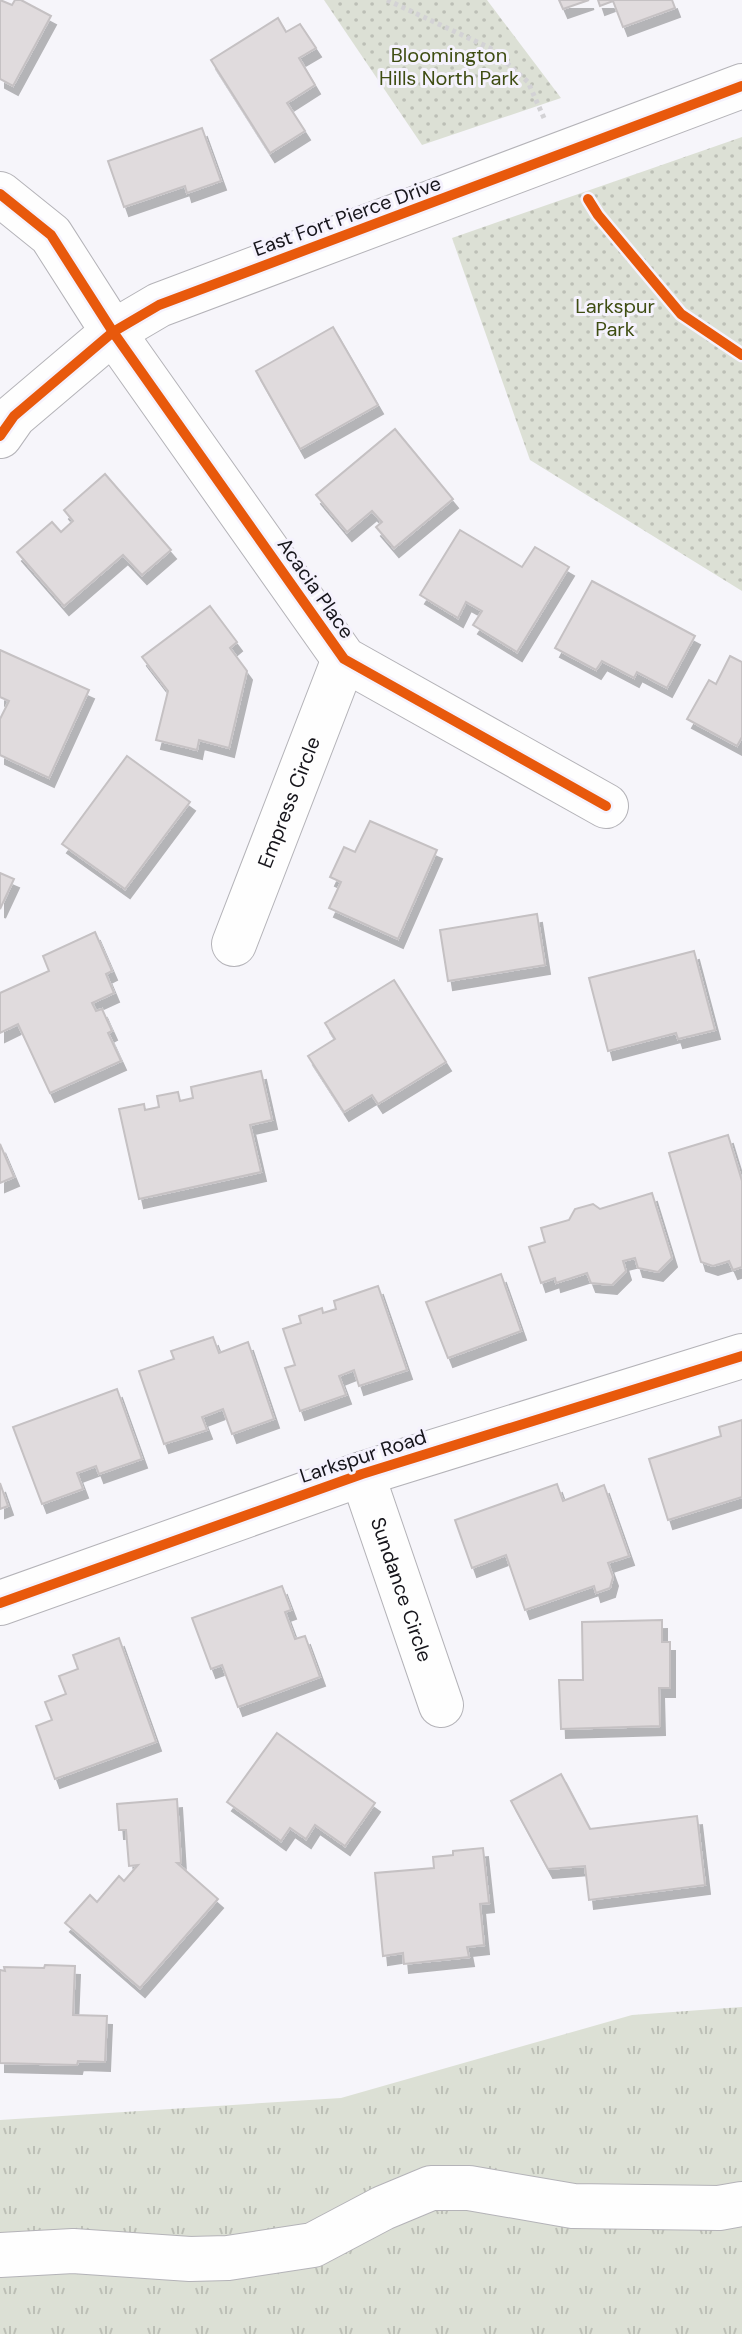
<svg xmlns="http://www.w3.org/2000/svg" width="742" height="2334" font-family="'DM Sans',sans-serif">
<defs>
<pattern id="grass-tufts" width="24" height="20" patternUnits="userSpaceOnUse" patternTransform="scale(2)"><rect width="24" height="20" fill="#dce0d5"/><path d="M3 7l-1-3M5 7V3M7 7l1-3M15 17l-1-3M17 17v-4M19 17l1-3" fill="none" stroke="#bcbfb6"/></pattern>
<pattern id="park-dots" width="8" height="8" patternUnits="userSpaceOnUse" patternTransform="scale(2)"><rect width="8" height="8" fill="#dce0d5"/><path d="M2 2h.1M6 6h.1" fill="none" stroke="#bcbfb6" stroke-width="1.8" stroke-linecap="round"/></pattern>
<filter id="shadow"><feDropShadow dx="5" dy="9" stdDeviation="0" flood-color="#0004"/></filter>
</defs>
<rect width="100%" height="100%" fill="#f6f5fa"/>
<polygon fill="url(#grass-tufts)" points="742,2007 742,2334 0,2334 0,2120 341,2098 632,2015"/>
<g fill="url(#park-dots)">
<polygon points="324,0 487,0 561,98 422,145"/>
<polygon points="742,137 742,591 530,460 452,238"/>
</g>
<g fill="#e0dbdd" stroke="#c5c1c3" stroke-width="2" filter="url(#shadow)">
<polygon points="0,0 12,5 15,0 21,0 51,16 13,86 0,79"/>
<polygon points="559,0 589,0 563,9"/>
<polygon points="598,0 672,0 675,8 623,27 613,1 600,6"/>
<polygon points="278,18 286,32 300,24 316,48 299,58 315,85 287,103 305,131 270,153 211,60"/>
<polygon points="202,128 221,181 187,193 185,186 124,207 108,161"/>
<polygon points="333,327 378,405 300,449 256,371"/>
<polygon points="395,429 453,499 394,548 376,527 382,522 372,511 347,532 316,495"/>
<polygon points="105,474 171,550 142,575 123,555 64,606 17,552 52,522 61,532 73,521 64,510"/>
<polygon points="460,530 522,567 535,547 569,567 517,652 473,625 482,611 466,602 458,618 420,595"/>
<polygon points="592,581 695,636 667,688 637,672 634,678 602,661 596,670 555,648"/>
<polygon points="210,606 237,642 230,648 247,671 229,748 199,740 197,750 156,740 168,691 142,657"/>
<polygon points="0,650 89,690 49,778 0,755 0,719 9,701 0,697"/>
<polygon points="730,656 742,662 742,737 737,746 687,719 709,680 716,684"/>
<polygon points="127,756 190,802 125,889 62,844"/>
<polygon points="370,821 437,850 398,939 329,908 341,882 330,877 344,847 355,852"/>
<polygon points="0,873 14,879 0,909"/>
<polygon points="537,914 545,965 448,981 440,930"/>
<polygon points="95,932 112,971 106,974 114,993 92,1003 96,1011 102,1009 112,1031 108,1033 121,1061 50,1093 18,1024 0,1033 0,993 49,971 43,956"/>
<polygon points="694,951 715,1030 678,1039 676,1033 608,1051 589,978"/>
<polygon points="394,980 446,1062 378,1104 372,1095 344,1112 308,1056 335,1039 325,1023"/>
<polygon points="261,1071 272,1120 250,1125 261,1172 139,1199 119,1109 144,1104 145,1110 159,1107 157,1096 178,1092 180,1101 193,1098 191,1087"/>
<polygon points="728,1135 742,1181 742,1267 733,1270 729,1261 713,1266 701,1262 669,1153"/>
<polygon points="0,1144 14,1177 0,1183"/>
<polygon points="652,1193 672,1258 658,1272 638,1268 635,1258 623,1261 626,1271 612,1285 591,1283 587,1273 556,1283 555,1278 541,1283 529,1247 545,1242 541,1228 569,1220 575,1209 593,1204 600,1209"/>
<polygon points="501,1274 521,1331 448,1358 426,1302"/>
<polygon points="378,1286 407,1370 359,1386 354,1370 339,1376 346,1395 300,1411 285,1368 295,1365 283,1329 301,1323 299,1316 322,1308 323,1313 336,1309 334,1301"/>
<polygon points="213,1337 219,1353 248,1342 274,1419 232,1434 223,1409 202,1417 207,1430 164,1444 139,1371 174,1359 171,1351"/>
<polygon points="117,1389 142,1459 99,1474 96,1466 77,1473 83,1489 42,1504 13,1427"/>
<polygon points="742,1420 742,1497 668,1520 649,1459 721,1436 719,1427"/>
<polygon points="0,1483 8,1506 0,1509"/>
<polygon points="557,1484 563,1501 604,1485 629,1556 608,1563 613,1577 610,1588 596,1593 594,1586 525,1610 506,1555 472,1568 455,1520"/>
<polygon points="282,1586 291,1610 285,1612 295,1639 305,1636 320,1677 238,1707 222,1665 211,1669 192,1618"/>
<polygon points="662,1620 662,1642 670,1642 670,1688 659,1688 660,1726 561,1729 559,1680 583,1680 582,1622"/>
<polygon points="119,1638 156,1742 55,1779 36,1726 52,1720 45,1702 66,1694 59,1676 78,1669 73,1655"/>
<polygon points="277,1733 375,1803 345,1846 315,1825 306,1839 290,1828 281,1841 227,1802"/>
<polygon points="561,1774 590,1829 697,1816 705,1885 589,1900 585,1866 548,1869 511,1801"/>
<polygon points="177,1799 181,1863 177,1863 218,1899 140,1988 65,1923 90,1895 97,1902 119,1876 124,1881 138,1865 129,1866 126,1830 119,1830 117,1804"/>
<polygon points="483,1848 489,1903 480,1904 484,1945 467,1947 469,1957 404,1964 403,1953 383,1956 375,1873 434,1868 433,1857 453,1855 453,1851"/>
<polygon points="45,1965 75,1966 73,2015 107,2016 105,2062 78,2061 77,2065 0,2063 0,1970 5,1971 4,1967 44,1968"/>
</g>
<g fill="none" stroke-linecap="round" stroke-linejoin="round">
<defs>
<g id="minor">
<polyline points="0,194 51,235 113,332 344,659 606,806"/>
<polyline points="0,436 14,416 113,332 159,305 742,86"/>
<path id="s1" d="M234,944L344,659"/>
<path id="s2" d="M362,1474L441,1705"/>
<polyline points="0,1603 362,1474 742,1356"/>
<polyline points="0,2255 73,2251 190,2259 228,2258 313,2245 383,2208 431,2188 469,2188 573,2206 719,2208 742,2204"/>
</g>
</defs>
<use href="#minor" stroke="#b4b3b8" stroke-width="46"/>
<polyline stroke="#d3d2d5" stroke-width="5" stroke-dasharray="4 4" stroke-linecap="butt" points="387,0 490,48 528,82 544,118"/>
<use href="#minor" stroke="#fefefe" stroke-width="44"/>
<defs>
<g id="cycleway">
<polyline points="0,194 51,235 113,332 344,659 606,806"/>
<polyline points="588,199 598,215 681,314 742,355"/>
<polyline points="0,436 14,416 113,332 159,305 742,86"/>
<polyline points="0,1603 362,1474 742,1356"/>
</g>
</defs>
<use href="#cycleway" stroke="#f5f2fd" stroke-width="15"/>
<use href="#cycleway" stroke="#e8590c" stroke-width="10"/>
</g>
<g text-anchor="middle" stroke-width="6" stroke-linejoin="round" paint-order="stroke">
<g font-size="20" fill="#3f4d13" stroke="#f5f2fd">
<text x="449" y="62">Bloomington<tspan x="449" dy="23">Hills North Park</tspan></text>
<text x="615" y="313">Larkspur<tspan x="615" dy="23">Park</tspan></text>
</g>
<g font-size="20" fill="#16151b" stroke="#f5f2fd">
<text transform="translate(347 216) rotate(-20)" y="7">East Fort Pierce Drive</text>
<text transform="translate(316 588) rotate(55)" y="7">Acacia Place</text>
<text dy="7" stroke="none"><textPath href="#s1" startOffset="152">Empress Circle</textPath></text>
<text transform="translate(363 1456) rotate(-18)" y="7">Larkspur Road</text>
<text dy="7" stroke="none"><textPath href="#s2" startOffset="122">Sundance Circle</textPath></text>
</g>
</g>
</svg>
